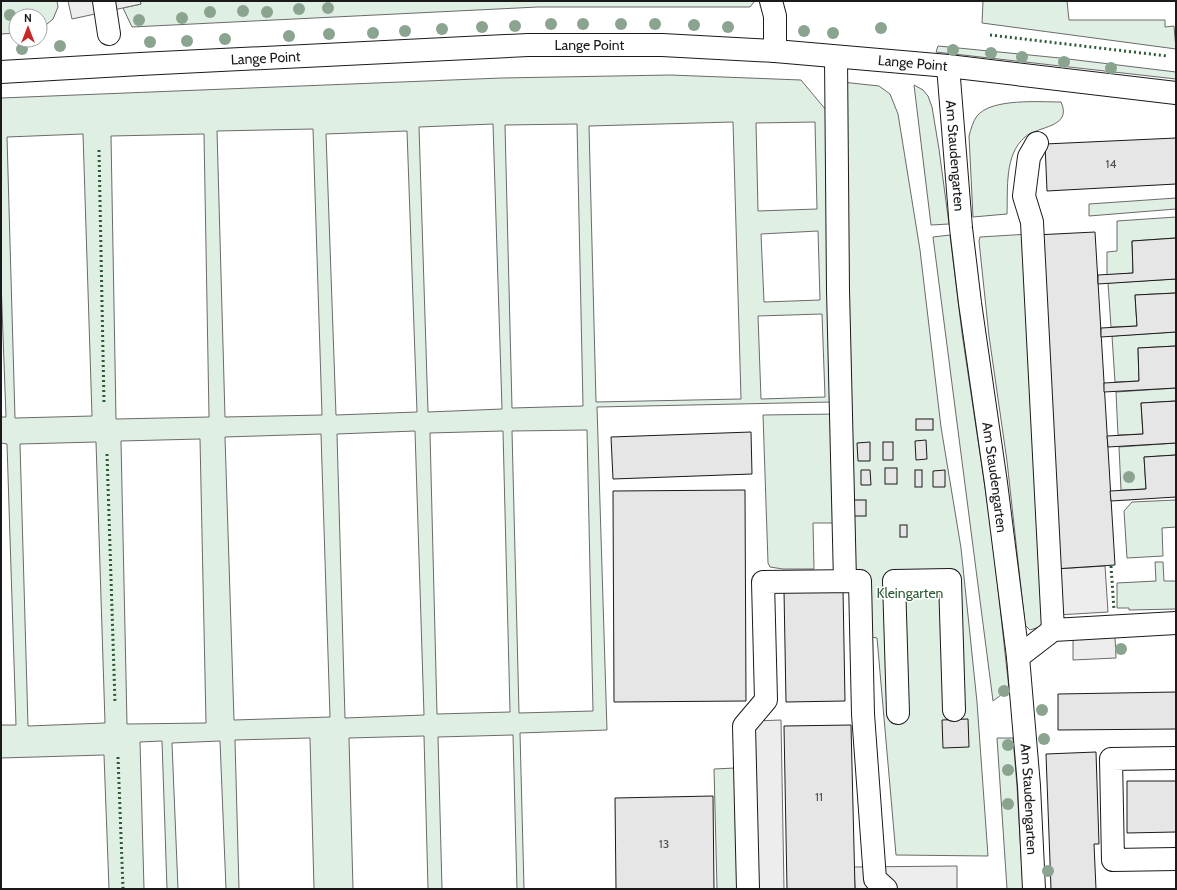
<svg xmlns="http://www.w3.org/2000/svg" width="1177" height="890" font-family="Cabin,sans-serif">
<rect width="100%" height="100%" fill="#fff"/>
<g fill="#e0efe3" stroke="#6a6a6a" fill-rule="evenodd">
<polygon points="1,1 57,1 58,7 53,19 40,30 40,16 16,16 16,33 1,34"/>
<polygon points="140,1 754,1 754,2 750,7 538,7 132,27 123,8 141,4"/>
<polygon points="983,1 1067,1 1069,20 1165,20 1165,27 1174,26 1176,49 982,23"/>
<polygon points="938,46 1060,58 1176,72 1176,79 936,52"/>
<path d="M670,75L801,80L826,110L832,402L597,407L607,730L520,733L524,889H517L513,735L438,737L442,889H428L424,736L349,738L353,889H314L310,738L235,740L239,889H226L220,741L172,743L178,889H167L162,741L140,742L144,889H109L104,755L1,758V725H16L7,444L1,443V417H6L1,281V98L501,78ZM733,122L741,399L596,402L589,126ZM815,122L817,209L758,211L756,123ZM493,124L502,409L428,412L419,127ZM577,124L583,406L512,408L505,125ZM313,129L322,415L225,417L217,131ZM407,131L417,412L336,415L326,134ZM83,134L92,416L15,418L7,137ZM204,134L209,417L116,419L111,136ZM818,231L820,300L764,302L761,234ZM822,314L825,397L761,399L758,316ZM587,430L593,711L519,713L512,431ZM415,431L424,715L345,718L337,434ZM503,431L510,712L437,714L430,433ZM321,434L330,717L234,720L225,437ZM200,439L206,723L127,724L121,441ZM96,442L105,723L28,726L20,444Z"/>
<polygon points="842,82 879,86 890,94 898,114 920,250 941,427 961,548 977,702 988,856 896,855 877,638 858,635 852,571"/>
<polygon points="914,85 923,90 928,96 932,107 939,149 949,224 931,225"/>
<path d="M1061,102C1073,128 1037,126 1025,137C1004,155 1008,189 1007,214L973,217L969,136C971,129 973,121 977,116C991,98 1040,102 1061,102Z"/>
<polygon points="1176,198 1176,209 1089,216 1089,204"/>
<polygon points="1176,217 1176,238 1132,241 1133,273 1107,275 1107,252 1117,251 1117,221"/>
<polygon points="1029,234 1045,622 1039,627 1030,630 1025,625 1007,461 989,336 979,241 980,237"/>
<polygon points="950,235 962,333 992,534 1009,689 993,701 933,237"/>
<polygon points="1176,279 1176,293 1135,295 1137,326 1111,327 1108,283"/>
<polygon points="1176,332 1176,346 1138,348 1139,381 1115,382 1112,336"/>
<polygon points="1176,388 1176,401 1141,403 1143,434 1118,435 1116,392"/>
<polygon points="837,414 840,523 813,523 814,569 783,569 770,567 768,563 763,415"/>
<polygon points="1176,443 1176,455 1144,457 1146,489 1121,490 1119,447"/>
<polygon points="1176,500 1176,527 1162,528 1163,556 1127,558 1124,511 1132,502"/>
<polygon points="1155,562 1163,562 1164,581 1176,581 1176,609 1129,610 1129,608 1117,608 1117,583 1156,581"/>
<polygon points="997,738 1013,738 1017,786 1023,889 1007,889"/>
<polygon points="735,768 738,889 717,889 714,769"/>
</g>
<g fill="#ededed" stroke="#6a6a6a">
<polygon points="68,1 140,1 141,4 72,19"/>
<polygon points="1105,566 1108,612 1057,615 1054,569"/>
<polygon points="1115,637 1116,658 1073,660 1073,639"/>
<polygon points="781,720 784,889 758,889 755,721"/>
<polygon points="957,866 957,889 855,889 854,867"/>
</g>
<g fill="#e6e6e6" stroke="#1a1a1a">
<polygon points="1176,138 1176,184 1047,191 1045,144"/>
<polygon points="1095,232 1115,565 1054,569 1035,235"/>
<polygon points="1176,238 1176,279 1098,284 1098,275 1133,273 1132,241"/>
<polygon points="1176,293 1176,332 1101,337 1101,328 1137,326 1135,295"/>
<polygon points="1176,346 1176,388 1104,392 1104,383 1139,381 1138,348"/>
<polygon points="1176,401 1176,443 1108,447 1107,436 1143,434 1141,403"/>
<rect x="916" y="419" width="17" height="11"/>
<polygon points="751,432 752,474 613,479 611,437"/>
<polygon points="926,440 927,459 916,460 915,441"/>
<polygon points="870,442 870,461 858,461 857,443"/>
<rect x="883" y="442" width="10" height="18"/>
<polygon points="1176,455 1176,497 1111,501 1110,491 1146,489 1144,457"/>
<rect x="885" y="468" width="12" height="16"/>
<polygon points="861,470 870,470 871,485 861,485"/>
<rect x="915" y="470" width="7" height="17"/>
<polygon points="945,470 945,487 933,487 933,471"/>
<polygon points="745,490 746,701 614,702 613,491"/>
<rect x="854" y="500" width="12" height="16"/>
<rect x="900" y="525" width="7" height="12"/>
<polygon points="843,589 845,701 786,702 784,591"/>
<polygon points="1176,692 1176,729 1058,730 1058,694"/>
<polygon points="968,719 969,747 943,748 942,720"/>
<polygon points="851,725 855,889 787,889 784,726"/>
<polygon points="1096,752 1099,844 1094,844 1096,889 1051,889 1046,754"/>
<polygon points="1127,781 1176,781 1176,832 1127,833"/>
<polygon points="713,796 714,889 616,889 615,798"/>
</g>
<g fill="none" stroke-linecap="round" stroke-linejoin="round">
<defs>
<g id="minor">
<polyline points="104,1 109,34"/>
<polyline points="771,1 775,16 775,51"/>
<polyline points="836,57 838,290 845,581"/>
<path id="s1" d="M948,66L961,228L970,303L996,483L1018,657L1029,786L1034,889"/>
<path id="s2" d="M1,72L140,64L528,45H662L775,51L948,66L1176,93"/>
<polyline points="1037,143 1029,157 1024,196 1032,222 1053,630 1176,623"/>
<polyline points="1018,657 1053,630"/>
<polyline points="898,713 894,581 950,580 954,710"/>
<polyline points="1176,758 1111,759 1113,860 1176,859"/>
<polyline points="748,889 744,726 766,700 763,582 860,581 863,714 875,879 886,889"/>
</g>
</defs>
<use href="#minor" stroke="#1a1a1a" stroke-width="24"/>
<use href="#minor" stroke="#fff" stroke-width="22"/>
<g stroke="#2b5a34" stroke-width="3" stroke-dasharray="2 3" stroke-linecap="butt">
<polyline points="990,35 1167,56"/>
<polyline points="99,150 104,404"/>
<polyline points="107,454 115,703"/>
<polyline points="1111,566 1114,610"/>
<polyline points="118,757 123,889"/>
</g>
</g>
<g fill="#8aa48f">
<circle cx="328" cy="8" r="6"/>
<circle cx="299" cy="9" r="6"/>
<circle cx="243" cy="11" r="6"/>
<circle cx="210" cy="12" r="6"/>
<circle cx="267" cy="12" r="6"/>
<circle cx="10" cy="15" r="6"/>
<circle cx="182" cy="18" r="6"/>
<circle cx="139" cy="20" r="6"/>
<circle cx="551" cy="24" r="6"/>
<circle cx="583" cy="24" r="6"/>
<circle cx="621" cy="24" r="6"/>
<circle cx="655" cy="24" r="6"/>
<circle cx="694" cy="25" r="6"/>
<circle cx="515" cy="26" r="6"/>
<circle cx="482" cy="27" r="6"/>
<circle cx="728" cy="27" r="6"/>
<circle cx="881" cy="28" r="6"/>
<circle cx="442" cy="29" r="6"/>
<circle cx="405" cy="31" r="6"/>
<circle cx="804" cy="31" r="6"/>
<circle cx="373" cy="33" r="6"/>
<circle cx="833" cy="33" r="6"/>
<circle cx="329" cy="34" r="6"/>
<circle cx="289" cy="36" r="6"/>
<circle cx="225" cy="39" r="6"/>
<circle cx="187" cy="41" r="6"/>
<circle cx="150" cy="42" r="6"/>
<circle cx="60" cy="46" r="6"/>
<circle cx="22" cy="49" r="6"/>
<circle cx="953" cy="50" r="6"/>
<circle cx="991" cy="53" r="6"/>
<circle cx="1022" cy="57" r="6"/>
<circle cx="1064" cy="62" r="6"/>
<circle cx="1111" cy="68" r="6"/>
<circle cx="1129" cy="477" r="6"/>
<circle cx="1121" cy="649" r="6"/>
<circle cx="1004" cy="691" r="6"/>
<circle cx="1042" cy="710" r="6"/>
<circle cx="1044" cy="739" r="6"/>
<circle cx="1008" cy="745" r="6"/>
<circle cx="1008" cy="770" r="6"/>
<circle cx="1008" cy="804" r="6"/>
<circle cx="1048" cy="871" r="6"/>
</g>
<g text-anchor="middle" stroke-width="3" stroke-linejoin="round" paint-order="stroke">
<g font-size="12" fill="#4d4d4d">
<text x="1111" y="168">14</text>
<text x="819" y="801">11</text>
<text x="664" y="848">13</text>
</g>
<g font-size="14" fill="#1a1a1a" stroke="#fff">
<text dy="5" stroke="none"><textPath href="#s2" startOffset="589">Lange Point</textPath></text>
<text dy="5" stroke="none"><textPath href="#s2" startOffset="265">Lange Point</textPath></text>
<text dy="5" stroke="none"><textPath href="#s2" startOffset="913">Lange Point</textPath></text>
<text dy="5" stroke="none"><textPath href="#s1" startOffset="90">Am Staudengarten</textPath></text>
<text dy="5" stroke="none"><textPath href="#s1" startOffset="414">Am Staudengarten</textPath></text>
<text dy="5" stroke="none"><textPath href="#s1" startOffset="738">Am Staudengarten</textPath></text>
</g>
<g font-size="14" fill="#2b5a34" stroke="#fff">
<text x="910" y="598">Kleingarten</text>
</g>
</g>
<rect width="1177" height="890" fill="none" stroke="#1a1a1a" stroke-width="4"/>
<g transform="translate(28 28)"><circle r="19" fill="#ffffff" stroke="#a3a3a3"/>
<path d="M0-3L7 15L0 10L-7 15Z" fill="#c62828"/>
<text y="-6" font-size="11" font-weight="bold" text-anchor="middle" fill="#1a1a1a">N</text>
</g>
</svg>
